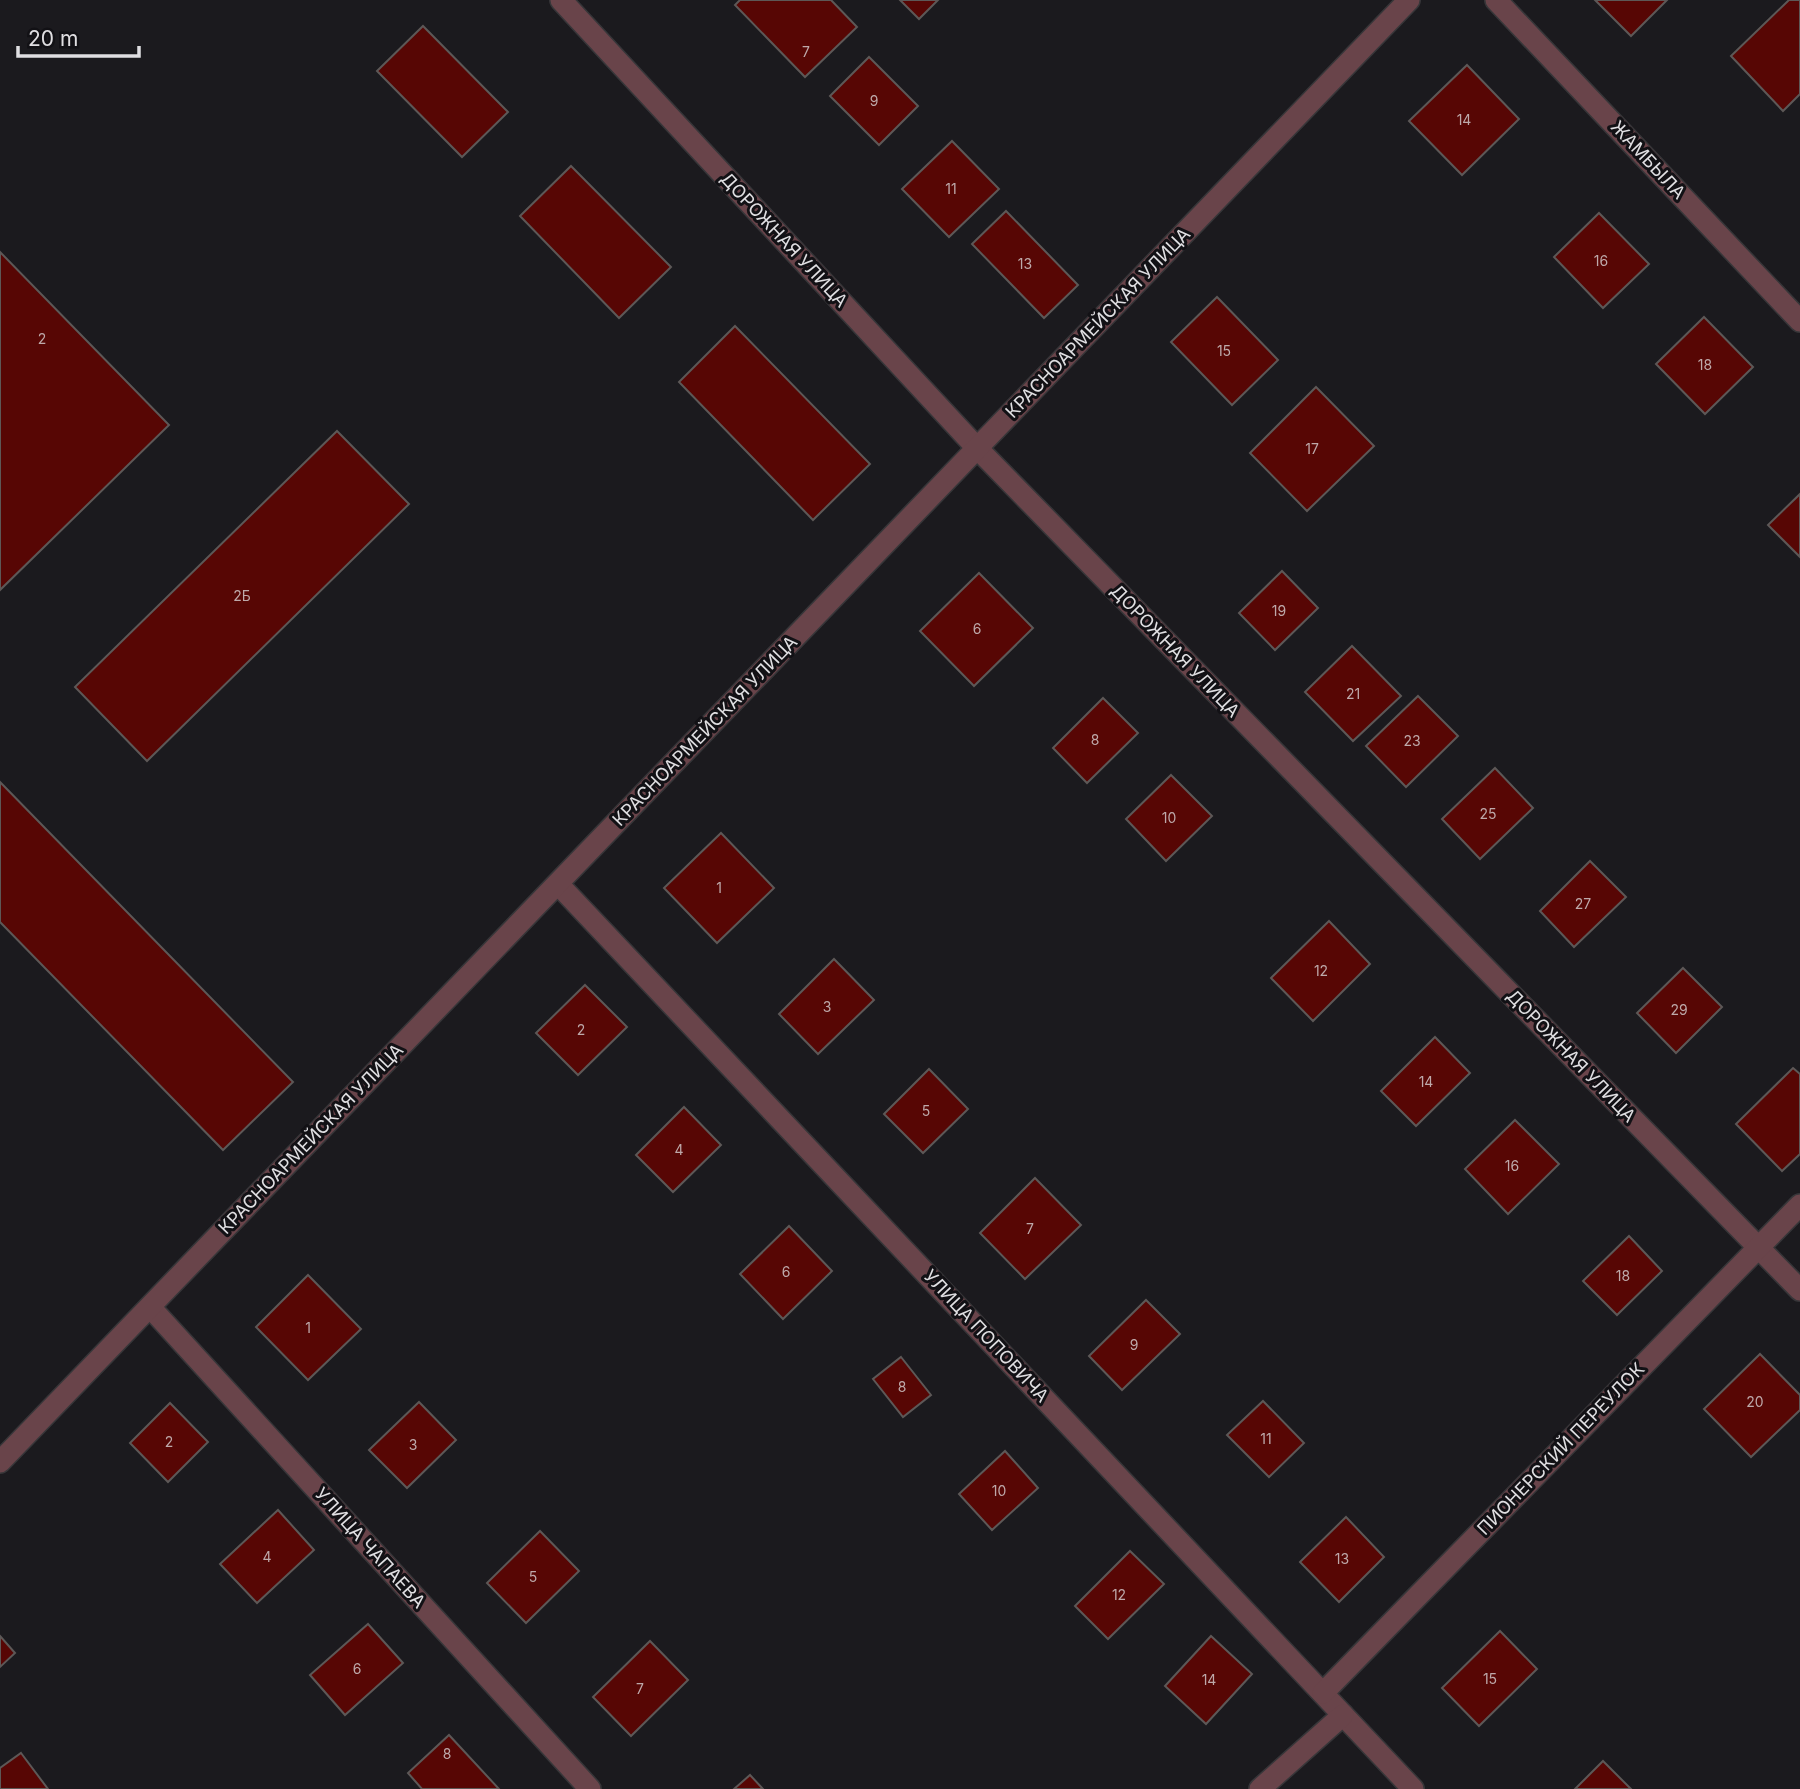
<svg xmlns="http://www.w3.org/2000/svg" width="1800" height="1789" font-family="Inter,sans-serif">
<rect width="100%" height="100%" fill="#1b1a1e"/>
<g fill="#570604" stroke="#5d5857" stroke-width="2">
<polygon points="740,0 831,0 857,27 805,77 735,5"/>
<polygon points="900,0 938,0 919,19"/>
<polygon points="1595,0 1667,0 1631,36"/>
<polygon points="1789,0 1800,0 1800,94 1783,111 1731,56"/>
<polygon points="423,26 508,112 462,157 377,71"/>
<polygon points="869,57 918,106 879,145 830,96"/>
<polygon points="1467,65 1519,119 1462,175 1409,121"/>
<polygon points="952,141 999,189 949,237 902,189"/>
<polygon points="571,166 671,267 619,318 520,216"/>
<polygon points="1006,211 1078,285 1044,318 972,244"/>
<polygon points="1599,213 1649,264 1603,308 1554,257"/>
<polygon points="0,252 169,425 0,590"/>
<polygon points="1217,297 1278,360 1232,405 1171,342"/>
<polygon points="1704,317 1753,367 1705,414 1656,364"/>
<polygon points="735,326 870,464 813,520 679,382"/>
<polygon points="1316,387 1374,446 1307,511 1250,453"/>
<polygon points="337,431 409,504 147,761 75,687"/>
<polygon points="1800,494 1800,557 1768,525"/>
<polygon points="1282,571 1318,608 1275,650 1239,613"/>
<polygon points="979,573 1033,628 974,686 920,631"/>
<polygon points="1352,646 1401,696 1353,741 1305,692"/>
<polygon points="1418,696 1458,736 1406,787 1366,746"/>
<polygon points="1103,698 1138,733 1087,783 1053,748"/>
<polygon points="1495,768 1533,808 1480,859 1442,819"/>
<polygon points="1171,775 1212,816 1166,861 1126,819"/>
<polygon points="0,782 293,1082 223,1150 0,922"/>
<polygon points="721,833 774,888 717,943 664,888"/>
<polygon points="1590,861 1626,897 1574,947 1540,911"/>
<polygon points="1329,921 1370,964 1313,1021 1271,978"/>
<polygon points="834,959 874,1000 818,1054 779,1014"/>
<polygon points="1683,968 1722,1007 1676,1053 1637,1013"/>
<polygon points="585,985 627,1027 578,1075 536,1033"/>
<polygon points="1435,1037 1470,1073 1416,1126 1381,1091"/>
<polygon points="1793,1068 1800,1074 1800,1154 1782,1171 1736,1124"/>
<polygon points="929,1069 968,1109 923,1153 884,1114"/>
<polygon points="684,1107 721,1145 673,1192 636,1155"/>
<polygon points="1515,1120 1559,1164 1508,1214 1465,1169"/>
<polygon points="1035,1178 1081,1225 1025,1279 980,1233"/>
<polygon points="789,1226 832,1271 783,1319 740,1274"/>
<polygon points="1629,1236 1662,1271 1617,1315 1583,1281"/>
<polygon points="308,1275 361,1329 308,1380 256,1327"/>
<polygon points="1146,1300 1180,1334 1122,1390 1089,1356"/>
<polygon points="1760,1354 1800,1395 1800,1410 1751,1457 1704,1409"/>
<polygon points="901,1357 931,1395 903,1417 873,1379"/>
<polygon points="1263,1401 1304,1443 1269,1477 1227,1435"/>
<polygon points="419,1402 456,1440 407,1488 369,1450"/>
<polygon points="170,1403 208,1442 168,1482 130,1443"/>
<polygon points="1005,1451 1038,1488 992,1530 959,1494"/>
<polygon points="278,1510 314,1550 257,1603 220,1564"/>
<polygon points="1346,1517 1384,1557 1339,1602 1300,1562"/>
<polygon points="540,1531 579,1571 526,1623 487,1583"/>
<polygon points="1130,1551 1164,1584 1108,1639 1075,1606"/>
<polygon points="368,1624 403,1663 345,1715 310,1675"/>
<polygon points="1500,1631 1537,1669 1479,1726 1442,1688"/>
<polygon points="0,1636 15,1653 0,1667"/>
<polygon points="1211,1636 1252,1674 1206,1724 1165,1686"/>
<polygon points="650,1641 688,1680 631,1736 593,1697"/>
<polygon points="449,1735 499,1789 422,1789 408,1773"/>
<polygon points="21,1753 48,1789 0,1789 0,1768"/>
<polygon points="1603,1761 1631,1789 1575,1789"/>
<polygon points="750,1775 763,1789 734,1789"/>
</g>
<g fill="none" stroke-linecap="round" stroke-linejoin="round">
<defs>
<g id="street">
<polyline points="561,0 977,448 1800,1290"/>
<polyline points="1496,0 1800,321"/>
<polyline points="558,884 1413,1789"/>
<polyline points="150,1307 590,1789"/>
<polyline points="0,1462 1409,0"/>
<polyline points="1323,1693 1800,1205"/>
<polyline points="1260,1789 1343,1715"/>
</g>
</defs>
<use href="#street" stroke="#373639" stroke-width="24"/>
<use href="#street" stroke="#69444a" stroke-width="21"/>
</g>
<g text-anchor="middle" stroke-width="6" stroke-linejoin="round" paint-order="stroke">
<g font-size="14" fill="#bea9aa">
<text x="806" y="57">7</text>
<text x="874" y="106">9</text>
<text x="1464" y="125">14</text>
<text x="951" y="194">11</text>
<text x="1601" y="266">16</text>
<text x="1025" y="269">13</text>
<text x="42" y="344">2</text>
<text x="1224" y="356">15</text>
<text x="1705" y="370">18</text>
<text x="1312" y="454">17</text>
<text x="242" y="601">2Б</text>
<text x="1279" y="616">19</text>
<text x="977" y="634">6</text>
<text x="1353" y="699">21</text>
<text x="1095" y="745">8</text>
<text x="1412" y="746">23</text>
<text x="1488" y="819">25</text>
<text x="1169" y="823">10</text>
<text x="719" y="893">1</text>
<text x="1583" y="909">27</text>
<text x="1321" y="976">12</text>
<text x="827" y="1012">3</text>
<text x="1679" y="1015">29</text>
<text x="581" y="1035">2</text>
<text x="1426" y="1087">14</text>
<text x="926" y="1116">5</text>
<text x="679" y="1155">4</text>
<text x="1512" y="1171">16</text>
<text x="1030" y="1234">7</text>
<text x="786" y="1277">6</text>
<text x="1623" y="1281">18</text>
<text x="308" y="1333">1</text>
<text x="1134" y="1350">9</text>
<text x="902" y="1392">8</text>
<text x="1755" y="1407">20</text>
<text x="1266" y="1444">11</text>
<text x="169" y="1447">2</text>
<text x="413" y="1450">3</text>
<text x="999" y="1496">10</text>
<text x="267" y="1562">4</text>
<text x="1342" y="1564">13</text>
<text x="533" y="1582">5</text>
<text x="1119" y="1600">12</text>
<text x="357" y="1674">6</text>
<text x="1490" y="1684">15</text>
<text x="1209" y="1685">14</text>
<text x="640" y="1694">7</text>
<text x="447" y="1759">8</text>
</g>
<g font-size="18" fill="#e0dfe2" stroke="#121115">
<text transform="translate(1648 160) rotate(47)" y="6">ЖАМБЫЛА</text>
<text transform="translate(784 240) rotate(47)" y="6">ДОРОЖНАЯ УЛИЦА</text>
<text transform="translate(1098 323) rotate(-46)" y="6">КРАСНОАРМЕЙСКАЯ УЛИЦА</text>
<text transform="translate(1175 651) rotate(46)" y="6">ДОРОЖНАЯ УЛИЦА</text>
<text transform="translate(705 731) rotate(-46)" y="6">КРАСНОАРМЕЙСКАЯ УЛИЦА</text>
<text transform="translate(1571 1056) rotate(46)" y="6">ДОРОЖНАЯ УЛИЦА</text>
<text transform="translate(311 1139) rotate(-46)" y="6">КРАСНОАРМЕЙСКАЯ УЛИЦА</text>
<text transform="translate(986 1336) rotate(47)" y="6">УЛИЦА ПОПОВИЧА</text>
<text transform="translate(1561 1449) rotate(-46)" y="6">ПИОНЕРСКИЙ ПЕРЕУЛОК</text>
<text transform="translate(370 1548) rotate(48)" y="6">УЛИЦА ЧАПАЕВА</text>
</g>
</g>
<path d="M18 46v10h121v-10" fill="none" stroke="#e0dfe2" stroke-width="3.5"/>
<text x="28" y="46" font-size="21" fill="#e0dfe2" stroke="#121115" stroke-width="5" paint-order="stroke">20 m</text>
</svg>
